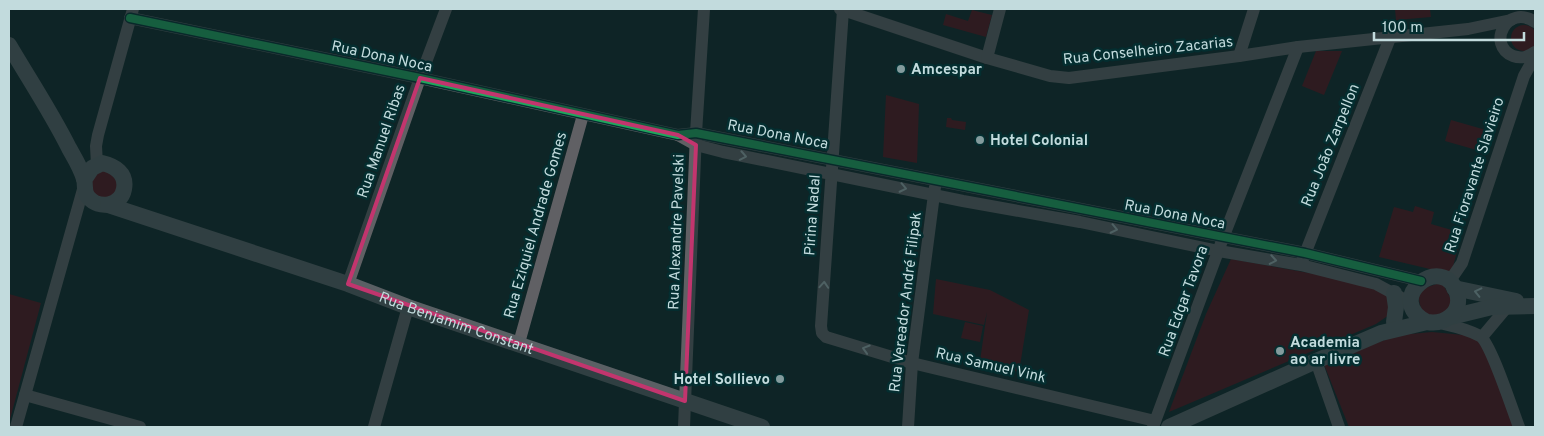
<svg xmlns="http://www.w3.org/2000/svg" width="1544" height="436" font-family="Overpass,sans-serif">
<rect width="100%" height="100%" fill="#0e2526"/>
<g fill="#551019">
<polygon points="1395,9 1430,9 1431,17 1396,20"/>
<polygon points="972,10 992,15 986,37 943,25 946,14 968,21"/>
<circle cx="1524" cy="38" r="13"/>
<polygon points="1316,51 1342,51 1324,95 1302,86"/>
<polygon points="886,95 919,104 917,163 883,157"/>
<polygon points="947,118 951,118 952,120 966,122 965,130 946,127"/>
<polygon points="1451,120 1486,130 1480,151 1445,141"/>
<polygon points="103,169 116,176 119,189 107,200 94,195 91,180"/>
<polygon points="1415,206 1434,212 1431,224 1462,233 1451,274 1379,257 1394,207 1413,212"/>
<polygon points="1231,259 1365,283 1387,292 1389,315 1376,324 1169,412 1206,314"/>
<polygon points="936,279 990,290 1029,310 1019,372 980,361 987,312 984,325 933,314"/>
<path d="M1442,282L1454,305L1437,318L1423,312C1419,304 1417,297 1422,289Z"/>
<polygon points="9,294 41,303 9,423"/>
<polygon points="965,322 983,326 980,342 961,338"/>
<polygon points="1432,332 1474,336 1482,342 1516,427 1349,427 1323,362 1399,335"/>
</g>
<g fill="none" stroke-linecap="round" stroke-linejoin="round">
<g stroke="#606064" stroke-width="12">
<polyline points="840,9 987,58 1050,76 1069,78 1239,56 1298,47 1468,29 1511,20"/>
<polyline points="843,10 821,326 822,333 826,337 912,363 1155,421"/>
<polyline points="130,18 420,78 678,135 696,133 1305,253 1421,281"/>
<path d="M1535,22C1507,3 1486,45 1513,56C1522,59 1528,57 1535,52"/>
<polyline points="1239,56 1254,9"/>
<polyline points="987,58 1000,9"/>
<polyline points="678,135 696,145 723,152 963,201 1080,222 1219,251 1301,265 1376,284 1400,297"/>
<polyline points="97,165 96,146 98,135 133,9"/>
<polyline points="1303,259 1390,38"/>
<polyline points="1449,282 1462,263 1524,76 1535,56"/>
<polyline points="348,284 420,78 446,9"/>
<path d="M1440,323C1453,326 1468,329 1480,336C1491,343 1513,412 1519,427"/>
<polyline points="1482,337 1508,306"/>
<polyline points="519,343 583,115"/>
<polyline points="1316,361 1339,427"/>
<polyline points="25,395 140,427"/>
<polyline points="16,427 84,186"/>
<polyline points="374,427 408,307"/>
<polyline points="684,427 696,133 704,9"/>
<polyline points="908,427 912,363 935,187"/>
<polyline points="1153,427 1223,238 1298,47"/>
</g>
<g stroke="#5a6064" stroke-width="16">
<path d="M9,45C29,79 51,112 69,148C74,157 81,168 84,179C86,185 83,191 88,197C99,210 121,206 124,189C127,173 115,166 102,163L92,168L84,180"/>
<path id="s1" d="M108,205L348,284L408,307L762,427"/>
<polyline points="1454,288 1516,301"/>
<polyline points="1394,293 1396,307 1394,322"/>
<polyline points="1451,317 1492,307 1535,306"/>
<path d="M1169,427L1316,361L1381,333L1427,322C1444,325 1463,313 1457,293C1443,251 1382,299 1427,322"/>
</g>
<defs>
<polyline id="cycleway" points="130,18 420,78 678,135 696,133 1305,253 1421,281"/>
</defs>
<use href="#cycleway" stroke="#042e30" stroke-width="11"/>
<use href="#cycleway" stroke="#20a55d" stroke-width="8"/>
</g>
<defs><path id="oneway-chevron" d="M-2-3.5L2.5 0L-2 3.5" fill="none" stroke-width="1.6" stroke-linecap="round" stroke-linejoin="round" transform="scale(1.25)"/></defs>
<g stroke="#9baaad">
<use href="#oneway-chevron" transform="translate(743 156) rotate(11)"/>
<use href="#oneway-chevron" transform="translate(903 188) rotate(12)"/>
<use href="#oneway-chevron" transform="translate(1114 229) rotate(12)"/>
<use href="#oneway-chevron" transform="translate(1273 260) rotate(10)"/>
<use href="#oneway-chevron" transform="translate(824 285) rotate(-86)"/>
<use href="#oneway-chevron" transform="translate(866 349) rotate(-163)"/>
</g>
<use stroke="#98aaad" href="#oneway-chevron" transform="translate(1478 292) rotate(-167)"/>
<path d="M0 0H1544V436H0ZM420,78L678,135L696,145L685,401L348,284Z" fill="#0e2526" fill-opacity=".55" fill-rule="evenodd"/>
<path fill="none" stroke="#c2356e" stroke-width="4" stroke-linejoin="round" d="M420,78L678,135L696,145L685,401L348,284Z"/>
<g fill="#839b9d" stroke="#042e30" stroke-width="2">
<circle cx="901" cy="69" r="5"/>
<circle cx="980" cy="140" r="5"/>
<circle cx="1280" cy="351" r="5"/>
<circle cx="780" cy="379" r="5"/>
</g>
<g text-anchor="middle" stroke-width="5" stroke-linejoin="round" paint-order="stroke">
<g font-size="15" fill="#c2dbdd" stroke="#042e30">
<text transform="translate(1148 50) rotate(-6)" y="5">Rua Conselheiro Zacarias</text>
<text transform="translate(382 56) rotate(12)" y="5">Rua Dona Noca</text>
<text transform="translate(778 134) rotate(11)" y="5">Rua Dona Noca</text>
<text transform="translate(381 141) rotate(-71)" y="5">Rua Manuel Ribas</text>
<text transform="translate(1330 145) rotate(-68)" y="5">Rua João Zarpellon</text>
<text transform="translate(1474 175) rotate(-72)" y="5">Rua Fioravante Slavieiro</text>
<text transform="translate(1175 214) rotate(11)" y="5">Rua Dona Noca</text>
<text transform="translate(812 215) rotate(-86)" y="5">Pirina Nadal</text>
<text transform="translate(535 225) rotate(-74)" y="5">Rua Eziquiel Andrade Gomes</text>
<text transform="translate(676 232) rotate(-88)" y="5">Rua Alexandre Pavelski</text>
<text transform="translate(1183 301) rotate(-70)" y="5">Rua Edgar Tavora</text>
<text transform="translate(905 302) rotate(-83)" y="5">Rua Vereador André Filipak</text>
<text dy="5" stroke="none"><textPath href="#s1" startOffset="368">Rua Benjamim Constant</textPath></text>
<text transform="translate(991 365) rotate(13)" y="5">Rua Samuel Vink</text>
</g>
<g font-size="15" font-weight="bold" fill="#c2dbdd" stroke="#042e30" text-anchor="start">
<text x="911" y="74">Amcespar</text>
<text x="990" y="145">Hotel Colonial</text>
<text x="1290" y="347">Academia<tspan x="1290" dy="17">ao ar livre</tspan></text>
<text x="770" y="384" text-anchor="end">Hotel Sollievo</text>
</g>
</g>
<rect width="1544" height="436" fill="none" stroke="#c2dbdd" stroke-width="20"/>
<path d="M1374 32v8h150v-8" fill="none" stroke="#c2dbdd" stroke-width="2.5"/>
<text x="1382" y="32" font-size="15" fill="#c2dbdd" stroke="#042e30" stroke-width="4" paint-order="stroke">100 m</text>
</svg>
